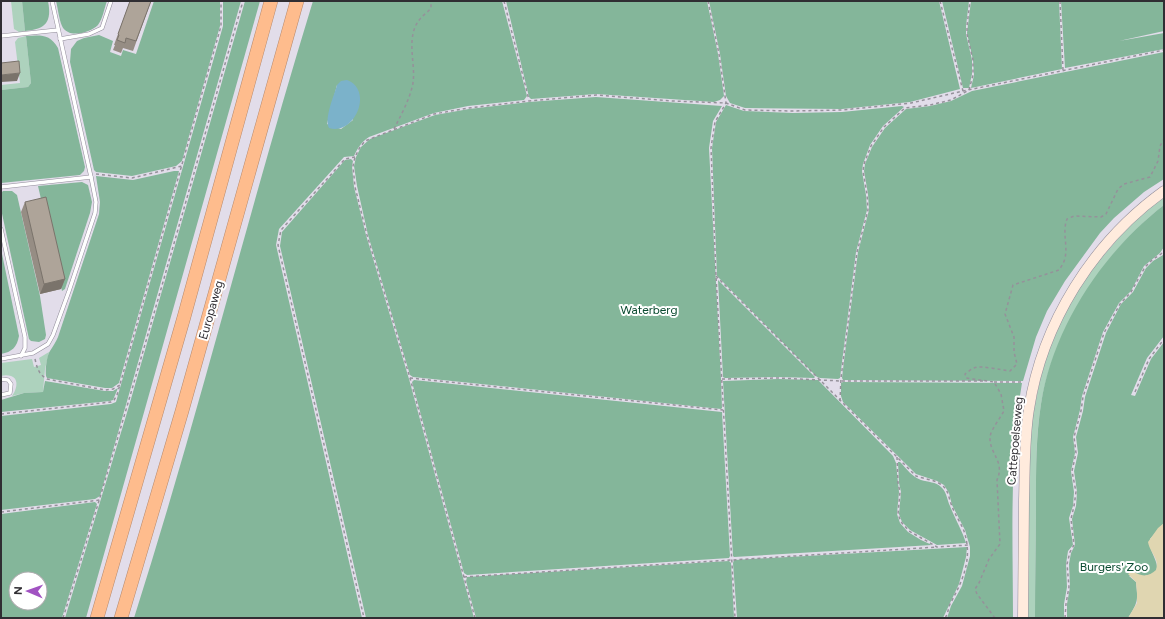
<svg xmlns="http://www.w3.org/2000/svg" width="1165" height="619" font-family="Figtree,sans-serif">
<rect width="100%" height="100%" fill="#e2ddea"/>
<g fill="#add2bd">
<polygon points="11,1 22,1 25,31 19,32 14,29"/>
<polygon points="26,36 31,83 28,87 1,90 1,85 20,83 15,42 18,38"/>
<path d="M1164,196V205C1105,250 1053,330 1041,404C1036,435 1036,466 1036,497C1036,537 1035,578 1035,618H1026L1028,460L1031,423L1042,370L1059,322L1090,271L1128,227Z"/>
<path d="M49,352L45,369L43,392L24,393L12,396C16,391 20,379 11,376C8,375 4,375 1,376V363L32,359L34,367L41,365L39,358Z"/>
</g>
<g fill="#84b69a" fill-rule="evenodd">
<path d="M22,1H48C52,22 46,29 25,31Z"/>
<path d="M56,1H107C104,9 103,18 98,25C90,33 68,39 62,26C59,19 58,9 56,1Z"/>
<polygon points="154,1 220,1 220,26 182,161 176,166 132,176 96,172 94,170 70,62 71,49 77,41 84,38 99,35 113,41 110,52 121,56 123,50 136,54"/>
<polygon points="223,1 241,1 100,496 95,499 1,510 1,416 111,404 116,402 223,26"/>
<polygon points="245,1 260,1 86,618 65,618 129,406"/>
<path d="M313,1H502L527,96L524,100L468,106L434,113L369,137C361,142 358,148 354,156L344,157L279,229L276,245L362,618H134C199,414 250,206 313,1ZM337,85L353,120L341,129L327,124Z"/>
<polygon points="506,1 707,1 718,54 724,96 720,100 714,102 596,94 531,99 529,97"/>
<polygon points="709,1 939,1 960,89 910,102 842,109 745,108 730,103 726,96 720,54"/>
<polygon points="942,1 969,1 966,26 966,34 972,60 972,74 969,88 963,88"/>
<polygon points="971,1 1059,1 1062,69 971,88 974,75 973,60 967,33"/>
<polygon points="1061,1 1164,1 1164,31 1119,41 1164,33 1164,49 1065,68"/>
<path d="M26,36C41,35 50,34 58,48L85,167L84,171L80,175L1,183V90L28,87L31,83Z"/>
<polygon points="1164,52 1164,179 1144,192 1114,218 1100,233 1065,281 1047,311 1036,337 1023,381 843,380 842,378 844,361 858,252 869,210 868,194 864,171 865,164 872,147 885,128 906,109 930,106 951,101 972,91"/>
<polygon points="596,97 722,106 713,121 709,148 721,379 722,408 721,409 413,377 410,375 368,235 357,186 354,166 356,157 361,147 370,139 435,115 469,109 529,102"/>
<polygon points="726,105 744,111 793,113 842,112 902,106 904,107 883,126 870,145 863,164 862,171 866,195 867,210 856,252 840,378 838,379 820,378 817,377 717,276 712,148 716,122"/>
<polygon points="351,159 353,161 352,166 354,187 366,235 409,379 474,618 366,618 280,246 282,232 345,160"/>
<path d="M174,171H179L119,383L112,388H105L47,378L46,376C45,370 47,355 50,351C53,346 56,342 58,337L99,214L100,202L96,176L133,180Z"/>
<polygon points="82,182 88,185 92,202 90,213 65,289 62,291 38,186"/>
<polygon points="3,191 12,191 17,195 40,296 46,335 45,339 39,342 31,341 29,339 1,209 1,193"/>
<path d="M1164,205V247L1160,253L1144,266L1131,291L1119,303L1103,332L1082,396L1080,410L1073,437L1075,453L1071,471L1074,492L1073,506L1069,518L1073,545L1068,551L1066,564L1067,587L1064,604V618H1035C1035,579 1036,539 1036,500C1036,468 1036,436 1041,404C1053,327 1103,252 1164,205Z"/>
<path d="M1,249L19,336C17,347 12,352 1,354Z"/>
<path d="M1164,252V336L1147,358L1131,395L1135,396L1151,359L1164,342V523L1150,539C1150,543 1150,548 1152,552C1155,560 1163,572 1149,575C1143,577 1135,576 1129,576L1136,582C1138,601 1138,602 1128,618H1067V604L1070,587L1069,564L1071,553L1075,545L1072,519L1076,506L1077,492L1074,471L1078,453L1076,437L1083,411L1085,397L1106,333L1121,304L1133,292L1146,268L1153,261L1163,255Z"/>
<polygon points="718,280 815,377 814,378 778,377 725,378 723,377"/>
<polygon points="778,379 818,380 893,456 896,463 899,492 897,514 900,523 908,532 921,540 932,545 734,557 733,556 723,381"/>
<polygon points="414,380 722,412 730,556 729,558 467,575 464,573 412,382"/>
<polygon points="45,381 105,391 113,391 118,388 113,400 110,401 1,412 1,400 24,393 43,392"/>
<path d="M843,382L1022,383C1009,460 1013,540 1013,618H947L951,606L962,586L970,556V547L965,530L952,505L949,493L944,485L937,481L916,474L843,402L841,396V383Z"/>
<path d="M898,462H900C906,468 912,477 921,480C928,482 936,482 941,487C947,492 947,500 950,506C955,519 962,530 966,543L937,545L910,530L902,522L899,514L901,492L899,483Z"/>
<path d="M95,502L97,504L62,618H1V514ZM16,579H40V603H16Z"/>
<polygon points="967,547 966,557 959,584 943,618 737,618 733,563 734,560"/>
<polygon points="729,561 731,563 734,618 476,618 466,581 467,577"/>
</g>
<path fill="#e0d6b1" d="M1164,523V618H1128L1137,603V593L1136,582L1128,574L1133,571C1141,577 1149,577 1156,570C1160,559 1150,553 1148,542L1158,528Z"/>
<path fill="#7bb2ca" d="M347,80C374,90 355,136 329,128C324,118 334,96 337,85L341,81Z"/>
<g fill="none" stroke-linecap="round" stroke-linejoin="round">
<defs>
<g id="lane">
<polyline points="1,36 58,30"/>
<polyline points="60,39 89,34 102,28 111,1"/>
<polyline points="1,187 91,177"/>
<polyline points="1,229 25,337 25,348 21,356"/>
<polyline points="1,359 33,353 48,344 53,335 69,291 95,213 96,202 91,177 52,1"/>
<polyline points="1,379 8,380 11,384 10,393 1,395"/>
</g>
<path id="secondary" d="M1023,618C1023,579 1024,539 1024,500C1025,470 1024,439 1029,409C1042,323 1093,242 1164,191"/>
<g id="highway">
<polyline points="97,618 184,317 271,1"/>
<polyline points="121,618 182,411 297,1"/>
</g>
</defs>
<use href="#lane" stroke="#928d9a" stroke-width="4.5"/>
<use href="#secondary" stroke="#928d9a" stroke-width="11"/>
<use href="#highway" stroke="#b68a6e" stroke-width="14"/>
<g stroke="#95919a" stroke-width="1.5" stroke-dasharray="3 3" stroke-linecap="butt">
<polyline points="504,1 529,100"/>
<polyline points="708,1 719,54 726,103 715,122 711,148 716,276 735,618"/>
<polyline points="940,1 963,91"/>
<polyline points="1060,1 1063,70"/>
<path d="M394,129C401,115 410,99 413,83C416,63 405,37 420,19C423,15 428,12 431,8V1"/>
<polyline points="355,157 345,159 281,230 278,245 364,618"/>
<polyline points="96,174 132,178 182,166"/>
<path d="M716,276L916,476C924,479 938,480 944,487C949,492 949,500 952,506C955,515 961,523 964,531C973,559 963,580 950,604C948,609 948,614 945,618"/>
<path d="M35,359C37,367 38,374 47,379L105,390L113,389L120,385"/>
<polyline points="410,378 723,410"/>
<polyline points="722,379 778,378 841,381 986,381"/>
<polyline points="994,382 1024,382"/>
<polyline points="1135,392 1149,359 1164,339"/>
<polyline points="840,401 841,378 857,252 868,210 867,194 863,171 864,164 871,146 884,127 905,108 930,105 951,100 969,90 973,75 973,60 967,34 967,26 970,1"/>
<polyline points="1,414 111,402 114,400 117,395 221,26 221,1"/>
<polyline points="897,457 898,483 900,492 898,514 901,522 909,531 937,547 968,545"/>
<polyline points="1,512 100,500"/>
<polyline points="464,577 937,547"/>
<path d="M63,618C127,414 184,207 243,1"/>
<polyline points="475,618 410,378 367,235 355,187 353,166 355,157 360,147 365,141 434,114 469,108 529,101 596,95 673,101 726,103 745,110 793,111 842,110 911,103 963,91 1164,50"/>
<path d="M995,618L977,594L975,589L979,583L989,559L1000,544L997,480C999,475 1000,471 999,465C996,454 987,445 991,433C994,426 1000,418 1004,411L1001,394L994,382L966,378L965,374C968,372 971,369 974,368C980,365 1001,370 1010,371L1017,364L1014,352V337L1005,314L1013,285L1059,270C1061,267 1064,263 1065,258C1068,245 1062,232 1067,219L1074,216L1101,217L1106,214L1118,189L1124,184L1150,177L1158,161L1160,146L1164,139"/>
<polyline points="1065,618 1066,604 1069,587 1067,564 1070,552 1074,545 1071,519 1074,506 1076,492 1072,471 1076,453 1074,437 1081,411 1083,397 1104,333 1120,304 1131,292 1145,267 1152,260 1161,254 1164,250"/>
</g>
<use href="#lane" stroke="#fff" stroke-width="3.5"/>
<use href="#secondary" stroke="#ffebdd" stroke-width="10"/>
<use href="#highway" stroke="#febc8d" stroke-width="13"/>
</g>
<g fill="#968d84">
<polygon points="130,1 151,1 133,51 123,48 121,53 113,50 115,45 114,45"/>
<polygon points="25,202 65,279 61,289 40,294 21,212"/>
</g>
<g fill="#7a736b">
<rect x="1" y="1" width="8" height="1"/>
<polygon points="20,73 17,81 1,82 1,75"/>
<polygon points="65,279 61,289 40,294 44,284"/>
</g>
<g fill="#aea499" stroke="#7a736b">
<polygon points="130,1 151,1 136,41 126,38 125,43 117,40 119,35 118,34"/>
<polygon points="19,61 20,73 1,75 1,63"/>
<polygon points="46,197 65,279 44,284 25,202"/>
</g>
<g text-anchor="middle" stroke-width="4" stroke-linejoin="round" paint-order="stroke">
<g font-size="12" fill="#302e33" stroke="#fff">
<text transform="translate(211 310) rotate(-74)" y="4">Europaweg</text>
<text transform="translate(1015 441) rotate(-85)" y="4">Cattepoelseweg</text>
</g>
<g font-size="12" fill="#094a2f" stroke="#fff">
<text x="649" y="314">Waterberg</text>
<text x="1114" y="571">Burgers' Zoo</text>
</g>
</g>
<rect width="1165" height="619" fill="none" stroke="#302e33" stroke-width="4"/>
<g transform="translate(28 591) rotate(272)"><circle r="19" fill="#ffffff" stroke="#acabad"/>
<path d="M0-3L7 15L0 10L-7 15Z" fill="#a152c2"/>
<text y="-6" font-size="11" font-weight="bold" text-anchor="middle" fill="#302e33">N</text>
</g>
</svg>
